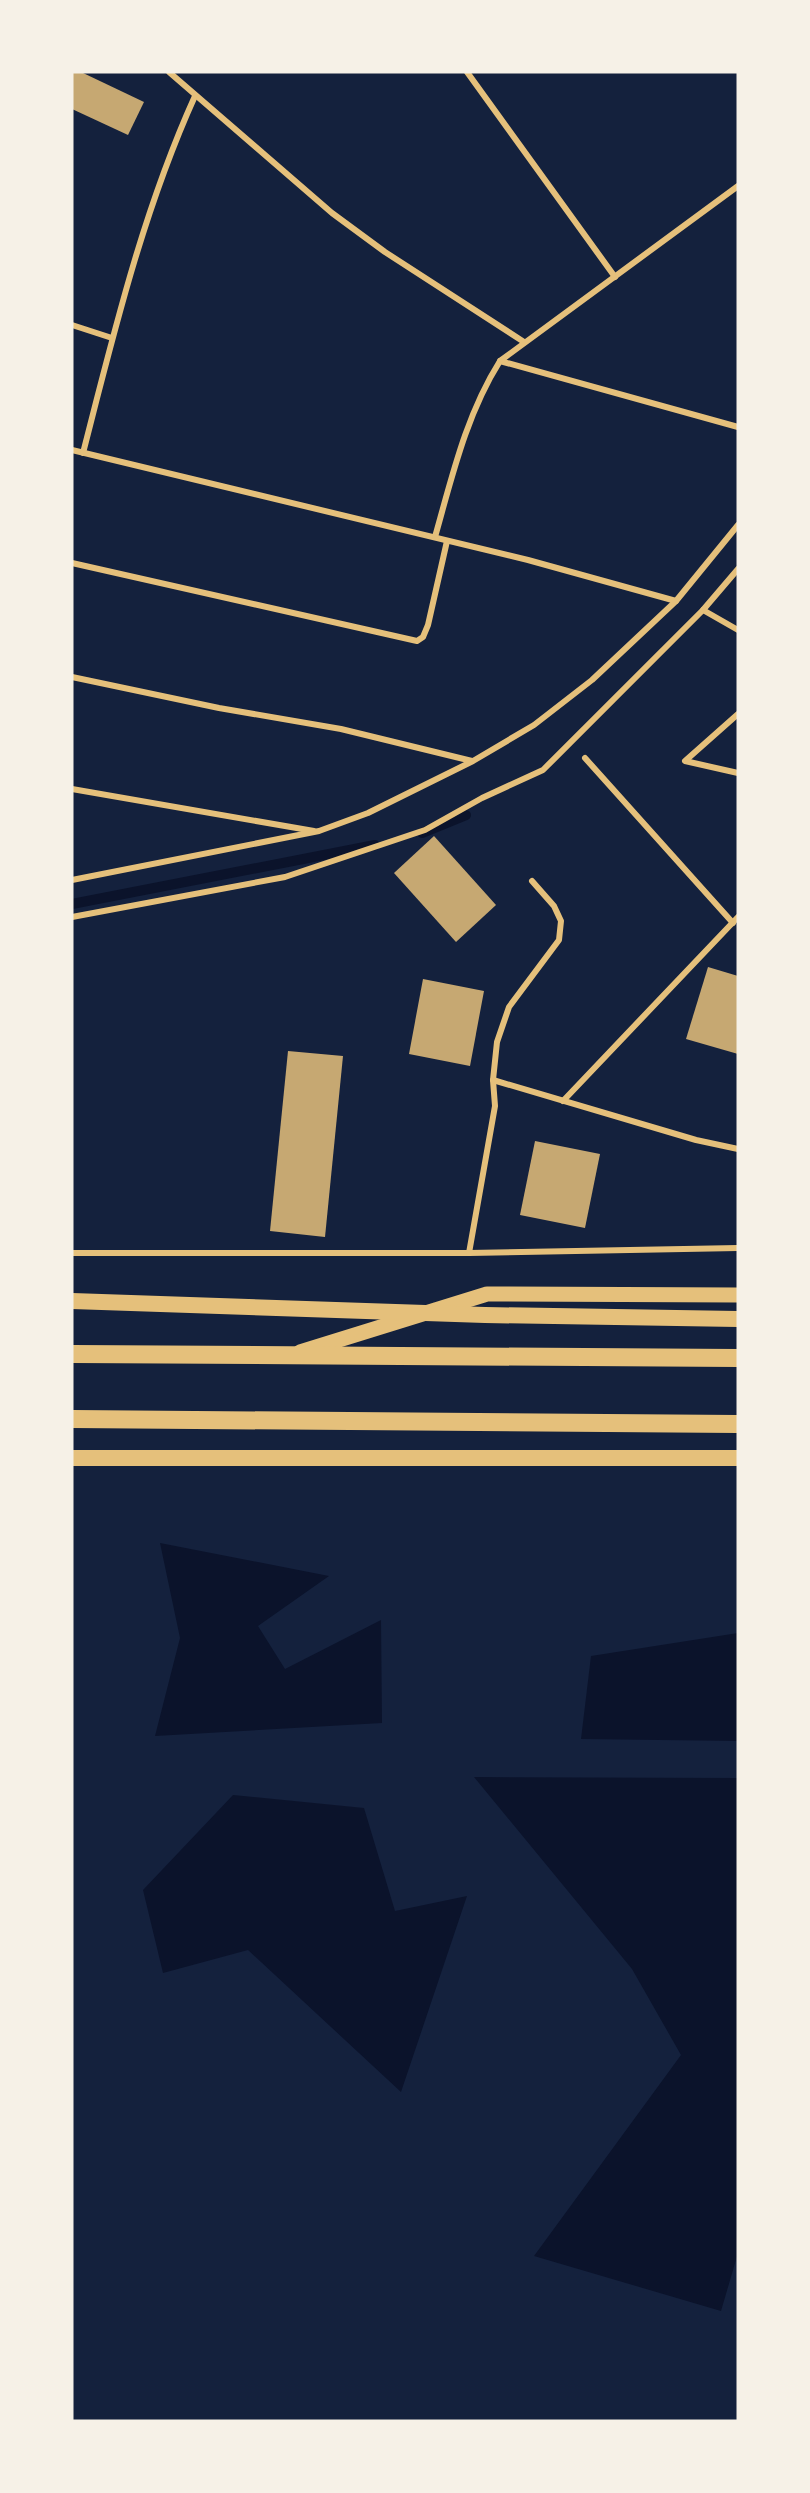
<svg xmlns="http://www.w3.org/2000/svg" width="810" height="2493" font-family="Inter,sans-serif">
<rect width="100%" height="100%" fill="#14213d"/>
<g fill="#0b132b">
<polygon points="160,1543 329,1576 258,1626 285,1669 381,1620 382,1723 155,1736 180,1638"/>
<polygon points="738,1633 738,1741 581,1739 591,1656"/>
<polygon points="474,1777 738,1778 738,2253 721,2311 534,2256 681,2055 632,1969"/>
<polygon points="233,1795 364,1808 395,1911 467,1896 401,2092 248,1950 163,1973 143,1890"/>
</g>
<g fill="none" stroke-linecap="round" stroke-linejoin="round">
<g stroke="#0b132b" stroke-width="10">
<polyline points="422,833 466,815"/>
<polyline points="72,904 375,845"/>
</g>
</g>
<g fill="#c6a872">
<polygon points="72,72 81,72 144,102 128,135 72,109"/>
<polygon points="434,836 496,905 456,942 394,873"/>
<polygon points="708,967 738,976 738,1054 686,1039"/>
<polygon points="423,979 484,991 470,1066 409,1054"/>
<polygon points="288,1051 343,1056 325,1237 270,1231"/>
<polygon points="535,1141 600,1154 585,1228 520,1215"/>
</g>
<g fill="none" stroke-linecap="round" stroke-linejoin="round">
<g stroke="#e5c07b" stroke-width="6">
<polyline points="169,72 332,213 385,252 524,342"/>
<polyline points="467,72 615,277"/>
<polyline points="72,325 112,338"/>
<polyline points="500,361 738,427"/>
<polyline points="72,450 528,560 676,601"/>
<path d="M83,453C114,332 143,211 195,96"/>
<path d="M435,537C452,477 466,415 500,361L738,186"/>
<polyline points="72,563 417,641 423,637 428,625 447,541"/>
<polyline points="703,610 738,630"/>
<polyline points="72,677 219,708 341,729 472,761"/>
<polyline points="738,714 685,761 738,773"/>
<polyline points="585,758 733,923"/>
<polyline points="72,789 314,831"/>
<polyline points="72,880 319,831 368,813 473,761 534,725 592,680 676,601 738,525"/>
<polyline points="72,917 285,877 425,830 482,798 543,770 703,610 738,569"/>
<polyline points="493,1080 696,1140 738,1149"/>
<polyline points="563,1101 738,917"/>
<polyline points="72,1253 469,1253 738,1248"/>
<polyline points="469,1253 495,1106 493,1080 497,1042 509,1007 559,940 561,921 554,906 532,881"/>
</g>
<polyline stroke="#e5c07b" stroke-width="15" points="300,1352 487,1294 738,1295"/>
<g stroke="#e5c07b" stroke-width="16">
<polyline points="72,1301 485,1315 738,1319"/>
<polyline points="72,1458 738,1458"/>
</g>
<g stroke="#e5c07b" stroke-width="18">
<polyline points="72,1354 738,1358"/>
<polyline points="72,1419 738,1424"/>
</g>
</g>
<rect width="810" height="2493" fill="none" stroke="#f6f1e7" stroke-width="147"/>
</svg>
